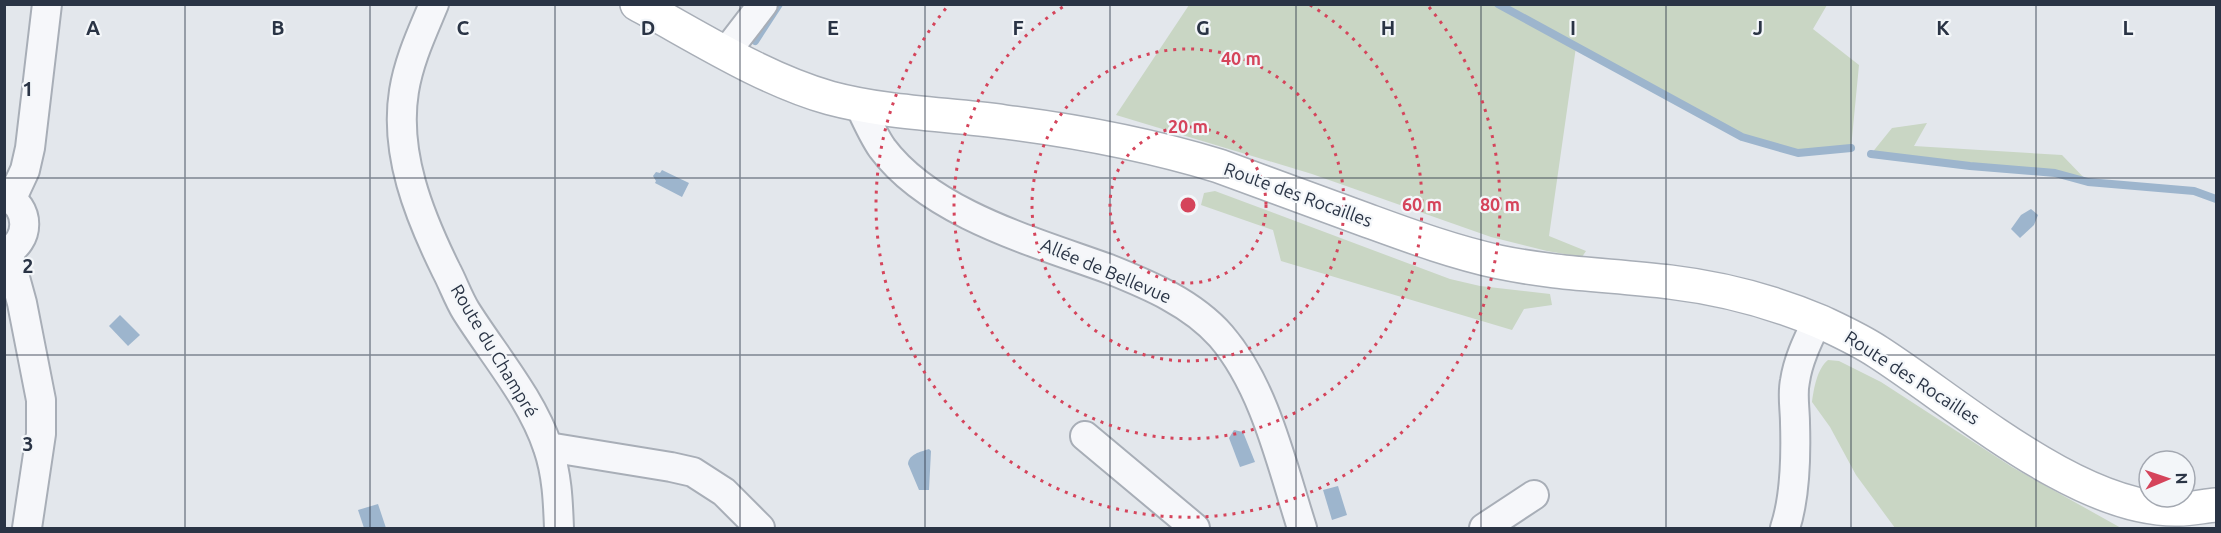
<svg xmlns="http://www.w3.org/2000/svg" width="2221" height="533" font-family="Ubuntu,sans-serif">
<rect width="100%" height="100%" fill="#e3e7ec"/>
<g fill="#c9d6c4">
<polygon points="1189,5 1827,5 1813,29 1859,65 1851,148 1798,153 1742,137 1576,47 1549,236 1586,251 1582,257 1547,251 1491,237 1312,174 1116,115"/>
<polygon points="1927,123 1914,146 2062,155 2088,182 2055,173 1970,166 1871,154 1892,128"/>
<polygon points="1215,191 1450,279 1480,286 1550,294 1552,305 1524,309 1512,330 1281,261 1273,230 1201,205 1204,193"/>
<path d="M1828,360L1839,361L1881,382L2012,467L2121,528H1895L1856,475L1830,427L1812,402C1814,388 1817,369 1828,360Z"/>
</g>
<g fill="#9db5cd">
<polygon points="662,170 689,183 682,197 655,183 656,181 653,176 656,172 660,173"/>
<polygon points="2031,209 2038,215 2034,225 2020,238 2011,229 2021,215"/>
<polygon points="120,315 140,335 128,346 109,326"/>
<polygon points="1234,430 1243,432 1255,462 1240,467 1229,438"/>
<path d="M929,449L931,451L929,490H919L908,464C909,454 920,452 929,449Z"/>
<polygon points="1338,486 1347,515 1332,520 1323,490"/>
<polygon points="378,504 386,528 364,528 358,510"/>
</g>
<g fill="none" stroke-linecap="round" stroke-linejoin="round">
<g stroke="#9db5cd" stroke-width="8">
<polyline points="1498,4 1742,137 1798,153 1851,148"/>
<polyline points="755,41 779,4"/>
<polyline points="1871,154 1970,166 2055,173 2088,182 2194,191 2216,199"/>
</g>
<defs>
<g id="street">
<path d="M434,4C422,33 409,60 404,91C394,153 419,215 446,270C453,283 458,298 466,311C493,354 532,399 548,448C557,474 558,501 559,528"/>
<polyline points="726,52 763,4"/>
<path d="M859,104C866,119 873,135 882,148C931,214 1035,242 1109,269C1149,285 1192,303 1221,336C1265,387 1282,466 1302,528"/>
<path d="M4,195C31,207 31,241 4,254"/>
<polyline points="12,198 25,170 30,148 47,4"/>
<polyline points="8,252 22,303 41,400 41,434 27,528"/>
<polyline points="1085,436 1195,528"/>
<polyline points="548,447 671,467 693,472 724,492 760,528"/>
<polyline points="1484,528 1534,495"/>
<path d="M1785,528C1795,498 1796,455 1795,423C1795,409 1792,394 1795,381C1798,360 1808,340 1817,321"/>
</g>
<path id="secondary" d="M637,4C698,37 763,79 830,98C886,113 947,114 1005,122C1077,131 1150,145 1219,166C1268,184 1317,202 1366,220C1410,236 1453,252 1499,262C1556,274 1613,275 1670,282C1720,288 1774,302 1821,322C1840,331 1860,340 1878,352C1959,404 2080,512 2179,509C2191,509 2204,506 2216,505"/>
</defs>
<use href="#street" stroke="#a8aeb7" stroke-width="32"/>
<use href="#secondary" stroke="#a8aeb7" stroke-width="36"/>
<use href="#street" stroke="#f6f7fa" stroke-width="28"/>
<use href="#secondary" stroke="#fff" stroke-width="33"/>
</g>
<path fill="none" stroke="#2a3445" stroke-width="1.5" stroke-opacity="0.55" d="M185,4V528M370,4V528M555,4V528M740,4V528M925,4V528M1110,4V528M1296,4V528M1481,4V528M1666,4V528M1851,4V528M2036,4V528M4,178H2216M4,355H2216"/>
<g fill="none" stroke="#d5445b" stroke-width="3" stroke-dasharray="3 6">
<circle cx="1188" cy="205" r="78"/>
<circle cx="1188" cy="205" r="156"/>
<path d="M1310 5A234 234 0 1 1 1066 5"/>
<path d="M1429 7A312 312 0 1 1 947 7"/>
</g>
<g text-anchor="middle" stroke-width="4.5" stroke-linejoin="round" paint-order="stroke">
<g font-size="18" fill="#2a3445" stroke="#f3f6f9">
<text transform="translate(1298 195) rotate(20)" y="6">Route des Rocailles</text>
<text transform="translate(1106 271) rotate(23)" y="6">Allée de Bellevue</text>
<text transform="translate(494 351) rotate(59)" y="6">Route du Champré</text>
<text transform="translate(1912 378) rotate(33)" y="6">Route des Rocailles</text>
</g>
</g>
<g font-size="20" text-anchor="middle" font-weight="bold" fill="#2a3445" stroke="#f3f6f9" stroke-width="4.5" stroke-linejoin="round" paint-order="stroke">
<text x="93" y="35">A</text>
<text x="278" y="35">B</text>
<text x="463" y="35">C</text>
<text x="648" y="35">D</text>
<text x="833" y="35">E</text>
<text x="1018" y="35">F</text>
<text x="1203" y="35">G</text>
<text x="1388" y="35">H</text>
<text x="1573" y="35">I</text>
<text x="1758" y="35">J</text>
<text x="1943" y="35">K</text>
<text x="2128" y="35">L</text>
<text x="28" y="96">1</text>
<text x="28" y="273">2</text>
<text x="28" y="451">3</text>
</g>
<circle cx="1188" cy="205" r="9" fill="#d5445b" stroke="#f3f6f9" stroke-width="3"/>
<g font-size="18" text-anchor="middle" font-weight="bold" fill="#d5445b" stroke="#f3f6f9" stroke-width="4.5" stroke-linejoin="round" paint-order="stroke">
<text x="1241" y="65">40 m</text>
<text x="1188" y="133">20 m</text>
<text x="1422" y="211">60 m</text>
<text x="1500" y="211">80 m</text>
</g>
<rect width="2221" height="533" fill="none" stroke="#2a3445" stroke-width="12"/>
<g transform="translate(2167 479) rotate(88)"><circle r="28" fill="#f3f6f9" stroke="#a3a8b1" stroke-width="1.5"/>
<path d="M0-4.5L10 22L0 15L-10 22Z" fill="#d5445b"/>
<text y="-9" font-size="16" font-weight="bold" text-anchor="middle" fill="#2a3445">N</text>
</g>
</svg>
